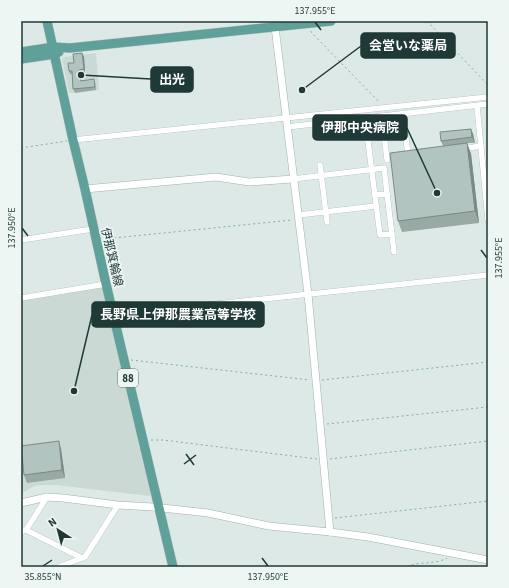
<svg xmlns="http://www.w3.org/2000/svg" width="509" height="588" font-family="'Source Sans 3','Noto Sans JP',sans-serif">
<rect width="100%" height="100%" fill="#dde9e6"/>
<g fill="#cbd9d5">
<polygon points="96,53 99,90 69,93 62,59 64,57"/>
<polygon points="102,285 151,494 149,496 56,485 44,485 34,486 26,491 21,492 21,298"/>
</g>
<g fill="none" stroke-linecap="round" stroke-linejoin="round">
<defs>
<g id="minor">
<polyline points="477,106 488,220"/>
<polyline points="403,114 408,155 411,155"/>
<polyline points="382,116 387,160"/>
<polyline points="365,118 488,104"/>
<polyline points="287,127 365,118 380,235 392,234"/>
<polyline points="73,140 488,97"/>
<polyline points="461,149 481,146"/>
<polyline points="320,165 327,222"/>
<polyline points="293,179 384,168 394,252"/>
<polyline points="375,195 387,194"/>
<polyline points="298,215 376,206"/>
<polyline points="21,240 93,229"/>
<polyline points="21,298 106,284"/>
<polyline points="113,315 488,275"/>
<polyline points="26,530 82,558"/>
<polyline points="21,532 26,530 47,497"/>
<polyline points="58,567 85,557 118,505"/>
</g>
<g id="tertiary">
<polyline points="275,27 308,294 330,532"/>
<polyline points="85,189 216,177 249,182 293,179"/>
<polyline points="21,503 47,497 63,498 118,505 153,507 208,513 269,526 330,532 368,537 488,560"/>
</g>
<g id="primary">
<polyline points="47,21 73,140 85,189 106,284 173,567"/>
<polyline points="21,52 54,47 70,48 331,21"/>
<polyline points="21,59 55,54 59,52"/>
</g>
</defs>
<use href="#minor" stroke="#a0b1ae" stroke-width="6"/>
<use href="#tertiary" stroke="#a0b1ae" stroke-width="8"/>
<use href="#primary" stroke="#bcc4c3" stroke-width="10"/>
<g stroke="#7caea6" stroke-width="1" stroke-dasharray="2 3" stroke-linecap="butt">
<polyline points="427,21 488,85"/>
<polyline points="311,31 311,32 380,103"/>
<polyline points="21,148 67,141"/>
<polyline points="104,239 292,220"/>
<polyline points="131,360 310,380"/>
<polyline points="322,380 488,362"/>
<polyline points="327,424 488,407"/>
<polyline points="151,440 163,440 317,459"/>
<polyline points="330,459 488,441"/>
<polyline points="335,518 488,501"/>
<path d="M407,567C416,562 424,564 434,562C438,562 443,560 447,558"/>
</g>
<use href="#minor" stroke="#fff" stroke-width="5.5"/>
<use href="#tertiary" stroke="#fff" stroke-width="7"/>
<use href="#primary" stroke="#60a09a" stroke-width="9"/>
</g>
<g fill="#99a9a4">
<polygon points="82,53 84,57 85,72 81,73 81,80 95,82 96,90 75,93 73,89 72,74 70,74 69,71 74,63"/>
<polygon points="471,129 473,134 475,143 467,143 471,154 479,223 402,232 398,221 443,146 441,141"/>
<polygon points="61,449 65,478 27,483 24,475"/>
</g>
<g fill="#7d8986">
<polygon points="82,53 84,57 85,72 84,69"/>
<polygon points="471,129 473,134 475,143 472,137"/>
<polygon points="467,143 471,154 479,223 475,211"/>
<polygon points="59,441 61,449 65,478 62,470"/>
</g>
<g fill="#b2c4bf" stroke="#7d8986">
<polygon points="82,53 84,69 79,70 81,81 94,79 95,87 73,89 72,71 69,71 68,63 74,63 73,54"/>
<polygon points="471,129 472,137 441,141 440,132"/>
<polygon points="467,143 475,211 398,221 390,153"/>
<polygon points="59,441 62,470 24,475 21,446"/>
</g>
<path fill="none" stroke="#1e3936" stroke-width="1.5" d="M315,22L321,30M22,228L28,236M481,250L487,258M186,454L194,465M184,464L196,455M262,558L268,566M43,566L52,560"/>
<g text-anchor="middle" stroke-width="3.5" stroke-linejoin="round" paint-order="stroke">
<rect fill="#edf6f3" stroke="#5c726f" stroke-width="1" x="118" y="369" width="20" height="18" rx="3"/>
<g font-size="11" font-weight="bold" fill="#1e3936">
<text x="128" y="382">88</text>
</g>
<g font-size="12" fill="#1e3936" stroke="#edf6f3">
<text transform="translate(112 257) rotate(77)" y="4">伊那箕輪線</text>
</g>
</g>
<path fill="none" stroke="#1e3936" stroke-width="1.5" d="M302 90L361 46M81 75L151 79M437 193L407 128M74 391L92 315"/>
<g fill="#1e3936" stroke="#edf6f3" stroke-width="1.5">
<circle cx="302" cy="90" r="4"/>
<circle cx="81" cy="75" r="4"/>
<circle cx="437" cy="193" r="4"/>
<circle cx="74" cy="391" r="4"/>
</g>
<g fill="#1e3936" stroke="#1e3936" stroke-width="1.5">
<rect x="361" y="33" width="94" height="25" rx="4"/>
<rect x="151" y="67" width="42" height="25" rx="4"/>
<rect x="313" y="115" width="94" height="25" rx="4"/>
<rect x="92" y="302" width="172" height="25" rx="4"/>
</g>
<g font-size="13" text-anchor="middle" font-weight="bold" fill="#fff">
<text x="408" y="50">会営いな薬局</text>
<text x="172" y="84">出光</text>
<text x="360" y="132">伊那中央病院</text>
<text x="178" y="319">長野県上伊那農業高等学校</text>
</g>
<rect width="509" height="588" fill="none" stroke="#edf6f3" stroke-width="44"/>
<g transform="translate(58 530) rotate(324)" stroke="#edf6f3" stroke-width="3" paint-order="stroke">
<path d="M0-3L7 15L0 10L-7 15Z" fill="#1e3936"/>
<text y="-6" font-size="11" font-weight="bold" text-anchor="middle" fill="#1e3936">N</text>
</g>
<rect x="22" y="22" width="465" height="544" fill="none" stroke="#1e3936" stroke-width="1.5"/>
<g font-size="10" text-anchor="middle" fill="#1e3936">
<text x="315" y="14">137.955°E</text>
<text transform="translate(11 228) rotate(-90)" y="4">137.950°E</text>
<text transform="translate(498 258) rotate(-90)" y="4">137.955°E</text>
<text x="43" y="580">35.855°N</text>
<text x="268" y="580">137.950°E</text>
</g>
</svg>
